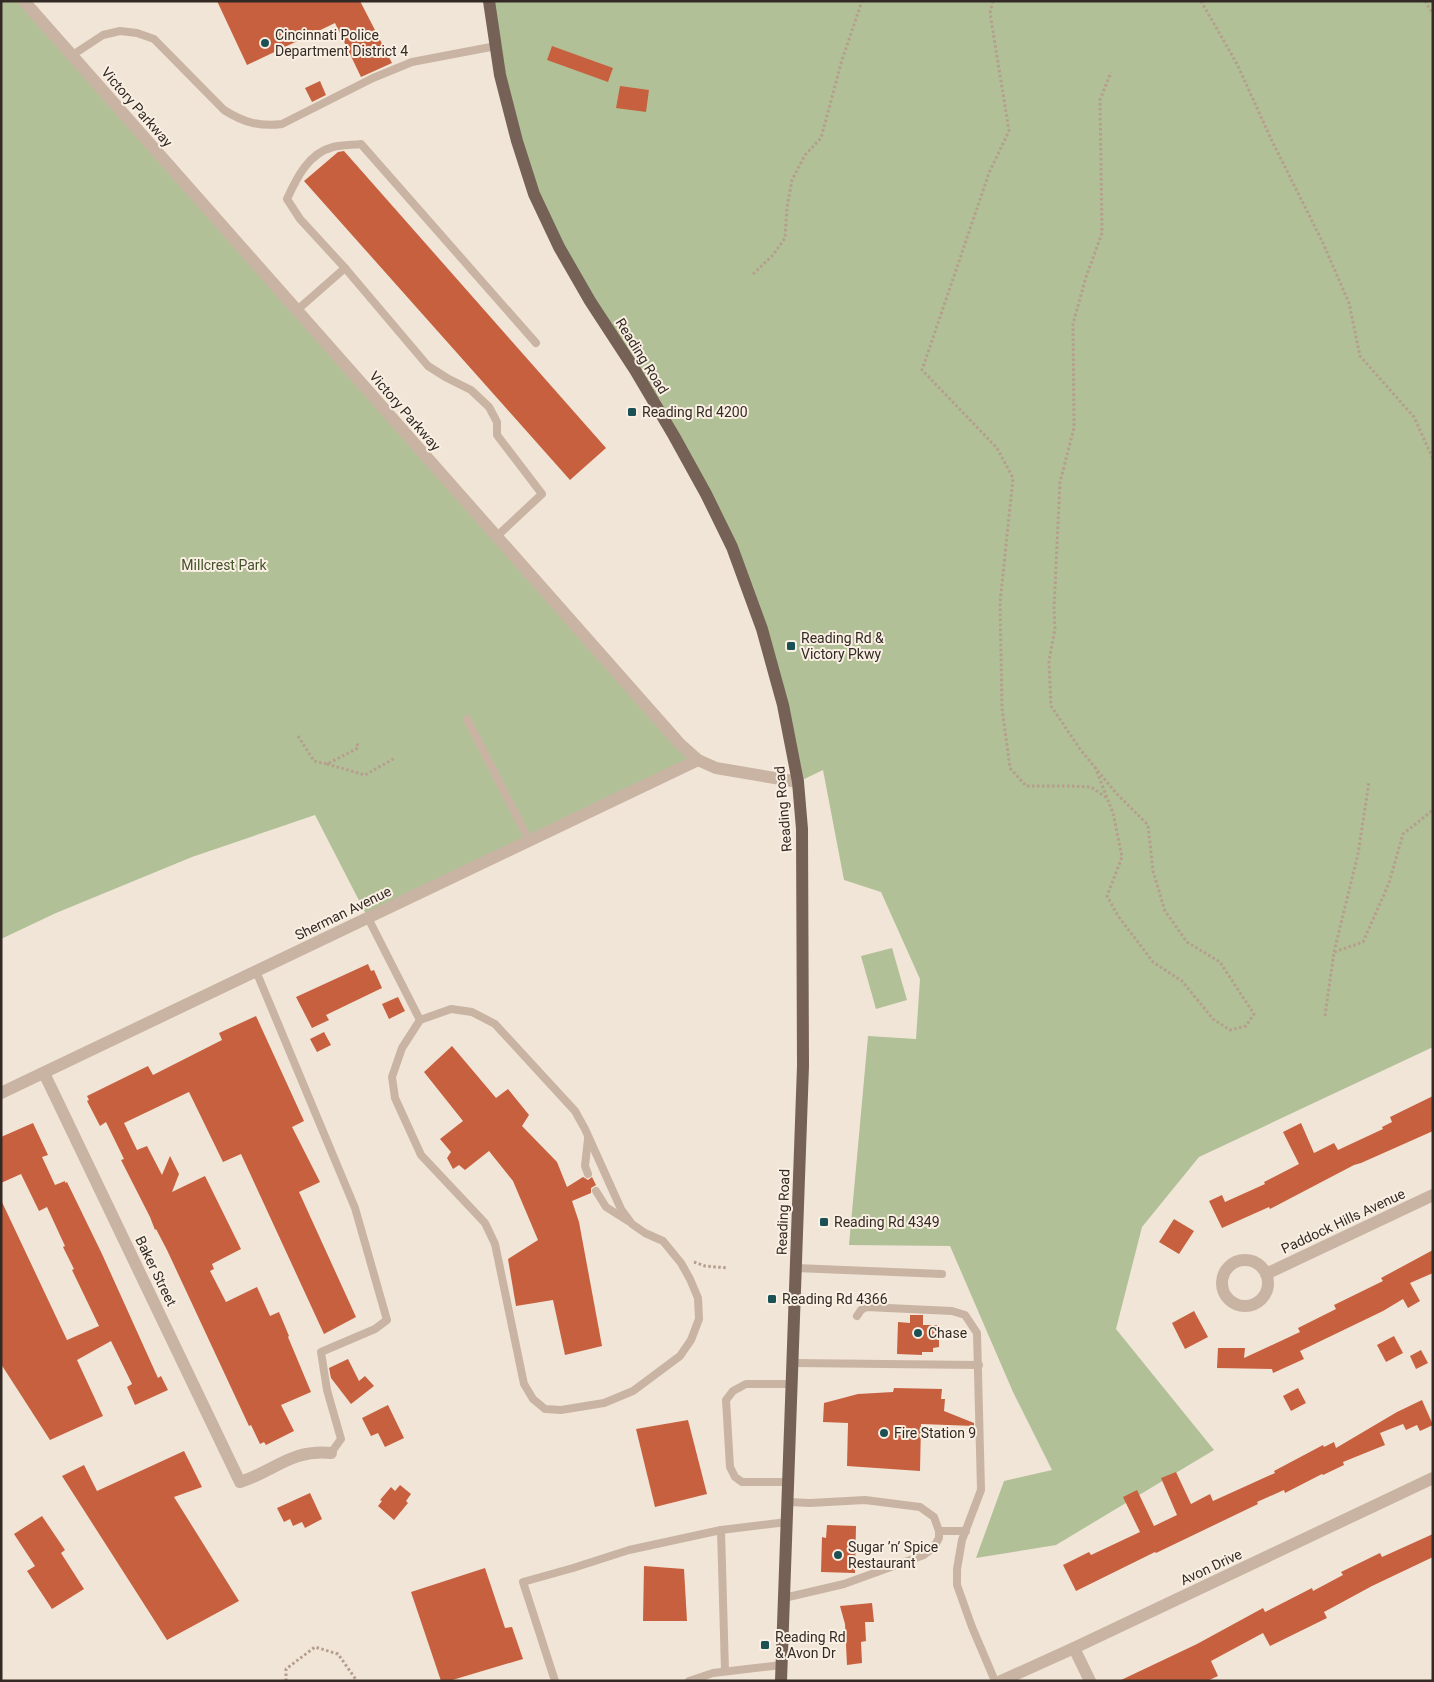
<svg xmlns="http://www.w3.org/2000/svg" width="1434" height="1682" font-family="Roboto,sans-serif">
<rect width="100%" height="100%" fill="#f1e5d7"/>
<g fill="#b2c097">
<polygon points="1,1 24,1 698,760 368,918 315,815 192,857 56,913 1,939"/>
<polygon points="492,1 1433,1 1433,1047 1199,1157 1142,1227 1116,1329 1214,1450 1056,1545 976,1558 1004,1481 1052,1470 1013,1392 950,1246 849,1245 868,1036 916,1039 920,979 881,892 844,880 823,770 798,782 783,705 732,547 559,247 517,141"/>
<polygon points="892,948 907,1000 876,1009 861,956"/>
</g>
<g fill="#c7603f">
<polygon points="217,1 360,1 392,63 361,77 335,23 247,65"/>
<polygon points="552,46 613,68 608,82 547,60"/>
<polygon points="320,81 326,95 312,102 305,88"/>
<polygon points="620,86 649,90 646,112 616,108"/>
<polygon points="344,151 606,448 570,480 304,181 338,152"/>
<polygon points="368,964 371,971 374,970 382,988 326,1015 329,1020 312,1028 296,997"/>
<polygon points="398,997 405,1011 389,1019 382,1004"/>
<polygon points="256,1016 304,1121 292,1127 320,1182 299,1192 356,1317 324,1334 241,1154 223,1162 189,1092 124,1123 137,1150 147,1146 162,1175 170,1156 179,1174 172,1192 205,1176 241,1249 212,1264 214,1269 210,1271 226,1302 257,1287 270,1316 279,1312 289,1336 288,1337 311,1392 281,1405 294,1431 266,1445 264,1442 260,1444 251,1425 249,1426 167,1250 156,1229 155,1230 150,1217 121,1160 124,1159 106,1122 100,1126 87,1101 89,1100 87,1096 148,1066 153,1075 222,1040 219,1033"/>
<polygon points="324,1032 331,1045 317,1052 310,1039"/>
<polygon points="452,1046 496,1098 508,1089 529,1115 522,1126 557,1162 567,1187 583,1177 588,1180 592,1177 596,1185 591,1188 591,1193 572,1201 579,1222 602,1346 565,1355 553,1300 516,1306 508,1259 538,1240 513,1181 489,1151 465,1170 459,1165 453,1169 447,1158 451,1152 440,1139 463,1121 424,1072"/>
<polygon points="1433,1096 1433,1131 1361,1163 1354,1165 1270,1209 1269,1207 1222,1228 1209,1201 1222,1195 1225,1202 1265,1184 1264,1182 1299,1164 1283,1132 1301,1123 1314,1153 1334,1143 1338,1150 1383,1129 1382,1127 1392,1122 1390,1117"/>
<polygon points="33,1123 48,1155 42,1157 55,1185 65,1181 65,1183 67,1182 102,1254 158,1378 161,1376 168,1390 135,1405 127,1387 132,1384 111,1341 77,1360 103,1416 50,1440 1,1364 1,1200 67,1340 99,1326 72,1270 74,1269 63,1247 65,1246 47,1207 39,1211 21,1174 1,1183 1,1137"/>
<polygon points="1174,1219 1194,1231 1179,1254 1159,1242"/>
<polygon points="1433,1250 1433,1273 1410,1283 1420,1301 1408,1308 1403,1299 1383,1311 1300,1351 1304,1359 1273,1373 1272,1369 1217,1368 1218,1348 1245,1348 1244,1358 1300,1332 1298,1328 1336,1309 1334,1305 1383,1281 1381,1278"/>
<polygon points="1194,1311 1208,1337 1185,1349 1172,1323"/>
<polygon points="910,1315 923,1315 923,1325 939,1325 939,1347 933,1348 933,1352 922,1352 922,1355 897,1354 898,1322 910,1323"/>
<polygon points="1394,1336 1403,1353 1386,1362 1377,1345"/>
<polygon points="1421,1350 1428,1363 1416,1369 1410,1356"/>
<polygon points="348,1359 359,1381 365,1376 374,1386 351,1404 331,1378 329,1368"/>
<polygon points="894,1388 942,1389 941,1399 945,1399 944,1411 974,1423 974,1426 921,1424 920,1471 847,1466 848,1423 823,1422 824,1403 858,1394 893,1392"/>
<polygon points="1298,1388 1306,1403 1291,1411 1283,1396"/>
<polygon points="1422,1400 1433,1425 1420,1431 1417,1425 1406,1430 1403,1424 1380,1433 1385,1445 1343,1462 1344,1465 1323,1475 1322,1474 1285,1493 1284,1490 1257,1502 1258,1504 1156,1553 1155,1552 1076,1591 1063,1565 1089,1552 1091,1555 1140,1532 1123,1497 1137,1490 1154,1526 1177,1515 1161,1478 1176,1472 1191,1504 1210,1494 1213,1501 1275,1473 1274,1471 1323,1445 1324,1447 1334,1442 1336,1448 1397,1412"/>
<polygon points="388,1405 404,1438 385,1447 378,1433 371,1436 362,1418"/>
<polygon points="688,1420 707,1494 655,1507 636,1429"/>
<polygon points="184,1451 202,1487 174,1497 239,1601 167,1640 62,1476 84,1465 97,1491"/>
<polygon points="400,1485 411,1494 406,1501 408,1503 394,1520 378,1506 382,1501 380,1500 391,1487 395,1491"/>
<polygon points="310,1493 322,1519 305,1528 302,1522 293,1526 290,1519 284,1522 277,1508"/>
<polygon points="42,1516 65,1550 61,1553 84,1589 52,1609 27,1571 35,1566 14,1534"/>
<polygon points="827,1525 856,1526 855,1573 821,1572 822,1537 826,1538"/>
<polygon points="1433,1534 1433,1557 1372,1586 1324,1612 1327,1618 1270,1646 1263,1633 1211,1661 1218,1676 1207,1681 1119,1681 1197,1644 1263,1608 1265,1612 1312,1588 1313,1591 1343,1575 1341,1572 1380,1553 1382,1557"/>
<polygon points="644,1566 684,1569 687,1621 643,1621"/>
<polygon points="485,1568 505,1628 512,1627 523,1659 449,1681 441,1681 411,1592"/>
<polygon points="872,1603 874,1622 865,1622 866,1641 861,1642 862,1663 847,1665 845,1624 840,1606"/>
</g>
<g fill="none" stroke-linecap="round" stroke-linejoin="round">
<g stroke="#b59e8e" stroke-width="3" stroke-dasharray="2.5 2.5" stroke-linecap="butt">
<polyline points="993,1 990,13 1009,131 989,173 922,370 997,448 1013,478 1000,603 1002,708 1010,768 1026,786 1070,786 1091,787 1107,798"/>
<polyline points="1201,1 1237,64 1272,141 1323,243 1349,303 1360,356 1414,417 1433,459"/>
<polyline points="1425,1 1433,14"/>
<polyline points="753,274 773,255 785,238 787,207 792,180 805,155 821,138 842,60 862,1"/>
<polyline points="298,736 314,761 327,764 358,748 357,742"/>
<polyline points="327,764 365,775 395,758"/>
<polyline points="1095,767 1113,813 1122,857 1107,896 1118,916 1153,962 1182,981 1213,1019 1230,1030 1246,1026 1254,1014 1220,962 1187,942 1165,911 1153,871 1148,825 1116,793 1080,749 1051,706 1049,661 1055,629 1054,609 1060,482 1074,428 1073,324 1086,277 1102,233 1100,100 1111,72"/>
<polyline points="1334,952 1358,854 1369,782"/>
<polyline points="1325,1016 1334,952 1363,942 1389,883 1403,834 1433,810"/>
<polyline points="694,1262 705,1266 728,1268"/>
<polyline points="286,1681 286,1669 315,1647 338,1654 357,1681"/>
</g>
<g stroke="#c9b4a3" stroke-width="8">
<path d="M71,56L103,35L120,31L137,33L154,39L224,110C243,122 259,127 282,124L373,78L412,62L496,46"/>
<path d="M345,268L300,219L287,199C297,177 309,153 333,147C342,145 353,145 361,144L536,343"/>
<polyline points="296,311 345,268 428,366 447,378 471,390 489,407 497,422 497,435 542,494 496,537"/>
<polyline points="467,719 529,840"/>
<polyline points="368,918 420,1020"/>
<polyline points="256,971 355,1208 387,1320 375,1329 321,1352 327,1390 341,1439 331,1453"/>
<polygon points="451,1009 472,1012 495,1024 575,1111 585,1129 621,1209 632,1224 645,1233 663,1241 681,1263 690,1279 698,1298 699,1319 691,1340 680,1356 633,1391 604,1403 561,1410 545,1409 533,1399 524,1384 495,1244 485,1223 421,1155 395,1098 392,1077 402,1048 420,1020"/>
<polyline points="588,1174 585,1166 588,1139"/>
<polyline points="596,1191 606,1207 628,1221"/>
<polyline points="796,1268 942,1274"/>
<polyline points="857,1316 861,1310 866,1307 952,1311 965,1315 977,1333 981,1490 962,1540 957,1569 957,1585 972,1627 995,1681"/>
<polyline points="793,1363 979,1365"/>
<polyline points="789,1482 742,1482 735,1477 730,1467 726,1400 733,1391 746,1384 792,1384"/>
<polyline points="721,1530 725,1671"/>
<polyline points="939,1531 966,1531"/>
<polyline points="784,1598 844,1584 924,1555 934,1547 939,1538 939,1531 934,1517 920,1507 865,1500 810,1503 788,1502"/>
<polyline points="555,1681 523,1582 573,1568 629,1550 721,1530 787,1522"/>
<polyline points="689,1681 713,1673 782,1665"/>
</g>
<g stroke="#c9b4a3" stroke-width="12">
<path d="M44,1073L240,1482C275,1471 291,1449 331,1453"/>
<circle cx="1245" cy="1283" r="23"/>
<polyline points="1266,1274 1433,1195"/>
<polyline points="1074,1648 1090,1681"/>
<polyline points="1001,1681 1074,1648 1433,1478"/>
</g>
<g stroke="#c9b4a3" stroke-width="12">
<polyline points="24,1 680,744 698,760 716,768 798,782"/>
<polyline points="1,1093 698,760"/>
</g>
<polyline stroke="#766156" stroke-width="12" points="489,1 500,75 517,141 534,194 559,247 590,301 635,370 674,436 706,494 732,547 762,629 783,705 798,782 802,829 803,1066 781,1681"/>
</g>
<g fill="#1b5155" stroke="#f9efe3" stroke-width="2">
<circle cx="265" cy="43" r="5"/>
<rect x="627" y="407" width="10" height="10" rx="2.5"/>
<rect x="786" y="641" width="10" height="10" rx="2.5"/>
<rect x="819" y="1217" width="10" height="10" rx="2.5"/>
<rect x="767" y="1294" width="10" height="10" rx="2.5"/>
<circle cx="918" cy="1333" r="5"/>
<circle cx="884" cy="1433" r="5"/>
<circle cx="838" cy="1555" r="5"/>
<rect x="760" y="1640" width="10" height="10" rx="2.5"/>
</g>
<g text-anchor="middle" stroke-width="4" stroke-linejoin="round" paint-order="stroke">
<g font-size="14" fill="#342a25" stroke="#f9efe3" text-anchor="start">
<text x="275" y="40">Cincinnati Police<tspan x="275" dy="16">Department District 4</tspan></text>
<text x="642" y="417">Reading Rd 4200</text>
<text x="801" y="643">Reading Rd &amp;<tspan x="801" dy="16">Victory Pkwy</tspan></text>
<text x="834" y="1227">Reading Rd 4349</text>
<text x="782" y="1304">Reading Rd 4366</text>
<text x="928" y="1338">Chase</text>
<text x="894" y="1438">Fire Station 9</text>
<text x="848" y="1552">Sugar ’n’ Spice<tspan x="848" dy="16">Restaurant</tspan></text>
<text x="775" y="1642">Reading Rd<tspan x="775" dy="16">&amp; Avon Dr</tspan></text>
</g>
<g font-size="14" fill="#342a25" stroke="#f9efe3">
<text transform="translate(137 107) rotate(49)" y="5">Victory Parkway</text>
<text transform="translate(642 356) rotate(58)" y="5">Reading Road</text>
<text transform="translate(405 411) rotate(49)" y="5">Victory Parkway</text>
<text transform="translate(783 809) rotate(-95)" y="5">Reading Road</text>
<text transform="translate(343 913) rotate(-26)" y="5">Sherman Avenue</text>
<text transform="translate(783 1212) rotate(-88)" y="5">Reading Road</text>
<text transform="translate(1343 1221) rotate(-25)" y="5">Paddock Hills Avenue</text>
<text transform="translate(156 1271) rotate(64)" y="5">Baker Street</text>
<text transform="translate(1211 1567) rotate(-25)" y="5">Avon Drive</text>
</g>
<g font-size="14" fill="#435229" stroke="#f9efe3">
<text x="224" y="570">Millcrest Park</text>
</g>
</g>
<rect width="1434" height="1682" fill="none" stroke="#342a25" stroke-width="5"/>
</svg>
